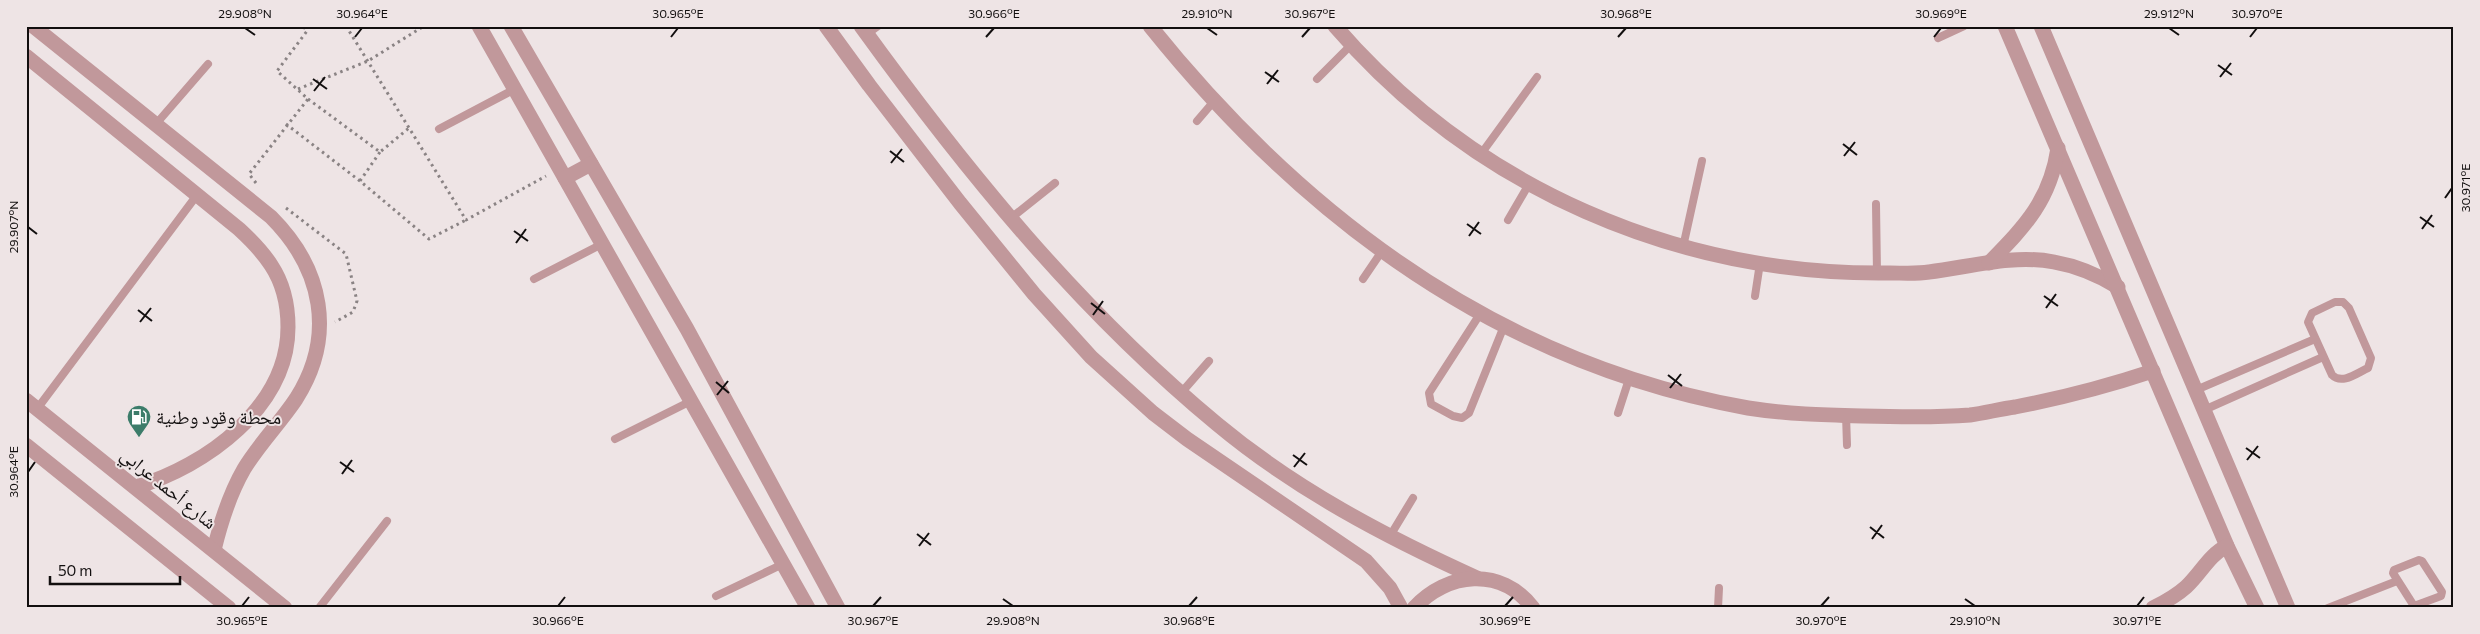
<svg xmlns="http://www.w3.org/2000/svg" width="2480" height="634" font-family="Commissioner,'Noto Naskh Arabic',sans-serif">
<rect width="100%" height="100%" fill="#eee4e5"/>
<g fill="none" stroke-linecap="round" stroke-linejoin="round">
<g stroke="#8a8384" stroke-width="3" stroke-dasharray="2.5 4" stroke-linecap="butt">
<polyline points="346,26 466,220 546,176"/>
<polyline points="298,89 368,61 424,26"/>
<polyline points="308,99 380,152 409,128"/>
<polyline points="286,124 360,181 429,239 466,220"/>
<polyline points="360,181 380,152"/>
<polyline points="256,183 249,174 308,99 277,71 307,31 303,26"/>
<polyline points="286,208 346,254 357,301 353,312 335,322"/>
</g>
<g stroke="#c1989b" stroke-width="8">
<polyline points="867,34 878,26"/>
<polyline points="1938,38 1964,26"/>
<polyline points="1317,79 1351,45"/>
<polyline points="1197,121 1215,100"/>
<polyline points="156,124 208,64"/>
<polyline points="439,129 515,89"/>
<polyline points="1481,154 1537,77"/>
<polyline points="1876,204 1877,273"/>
<polyline points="1011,218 1055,183"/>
<polyline points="1508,220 1529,184"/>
<polyline points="1683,247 1702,161"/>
<polyline points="534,279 602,244"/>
<polyline points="1363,279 1382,251"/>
<polyline points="1755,296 1760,263"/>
<path d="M2335,302H2343L2349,308L2371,358L2368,368C2357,373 2342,385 2332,375L2308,322L2312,313Z"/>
<polyline points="1480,314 1429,393 1431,404 1453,416 1462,418 1469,413 1504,326"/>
<polyline points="2196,390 2315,339"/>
<polyline points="1181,393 1209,361"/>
<polyline points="37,409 197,195"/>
<polyline points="2204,410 2323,357"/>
<polyline points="1618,413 1629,379"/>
<polyline points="1846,415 1847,445"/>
<polyline points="615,439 691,401"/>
<polyline points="1390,536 1413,498"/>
<polygon points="2419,560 2422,561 2442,592 2441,596 2414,606 2393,573 2394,570"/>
<polyline points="716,596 783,564"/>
<polyline points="319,608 387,521"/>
<polyline points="1718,608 1719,588"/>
<polyline points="2328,608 2397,581"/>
</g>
<g stroke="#c1989b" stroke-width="15">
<path d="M33,26L271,217C323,269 336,336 296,399C280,423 259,444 244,469C229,495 221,521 214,550"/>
<polyline points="479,26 808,608"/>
<polyline points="511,26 687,329 838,608"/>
<polyline points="826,26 869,85 960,203 1034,294 1091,357 1153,413 1187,439 1366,561 1390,588 1401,608"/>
<path d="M861,26C966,171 1079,310 1217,424C1295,489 1386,537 1477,578"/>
<path d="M1150,26C1305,219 1501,364 1748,408C1786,414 1824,415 1862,416C1898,417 1934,418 1970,415C1985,413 2000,409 2015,407C2062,398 2108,386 2153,371"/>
<path d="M1335,26C1475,188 1677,276 1890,273C1903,273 1917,274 1929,272C1970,267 2013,254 2054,262C2077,266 2098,275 2118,287"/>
<polyline points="2005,26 2227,546 2257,608"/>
<polyline points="2041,26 2288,608"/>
<path d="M26,56L239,229C251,240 262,251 271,265C283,283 288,306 288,327C288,407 206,466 136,487"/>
<polyline points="565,178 591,164"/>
<path d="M1989,263C2025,226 2050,201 2058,148"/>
<polyline points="26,400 285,608"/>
<polyline points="26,445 229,608"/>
<path d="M1414,608C1447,572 1501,566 1533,608"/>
<path d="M2153,608C2165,602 2176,596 2186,587C2201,573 2209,555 2227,546"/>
</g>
</g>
<path fill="none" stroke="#120f0f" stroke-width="2" d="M245,28L255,35M1207,28L1217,35M2169,28L2179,35M355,37L362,28M671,37L678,28M986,37L994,28M1302,37L1310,28M1618,37L1626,28M1934,37L1941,28M2250,37L2257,28M2218,65L2232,75M1265,72L1279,82M2220,77L2231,63M313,79L327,89M1267,84L1278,70M314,91L325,77M1843,144L1857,155M890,151L904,162M1844,156L1855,142M891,163L902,149M2445,198L2452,188M2420,217L2434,227M1467,224L1481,234M28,227L37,234M2422,229L2432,215M514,231L528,241M1469,236L1479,222M516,243L526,229M2044,296L2058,306M1091,303L1105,314M2046,308L2056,294M138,310L152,321M1093,315L1103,301M140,322L151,308M1668,375L1682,386M716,382L729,393M1670,388L1681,374M717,395L728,381M2246,448L2260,458M1293,455L1307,465M2247,460L2258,446M340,462L354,472M1294,467L1305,453M28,472L35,462M342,474L352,460M1870,527L1884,538M917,534L931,545M1872,539L1882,525M919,546L929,533M1003,599L1013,606M1965,599L1975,606M242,606L249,597M558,606L565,597M873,606L881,597M1189,606L1197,597M1505,606L1513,597M1821,606L1829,597M2137,606L2144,597"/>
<defs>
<symbol id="fuel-pin" viewBox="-11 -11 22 30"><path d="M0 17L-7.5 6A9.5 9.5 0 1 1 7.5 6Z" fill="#3c7c6a" stroke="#eee4e5"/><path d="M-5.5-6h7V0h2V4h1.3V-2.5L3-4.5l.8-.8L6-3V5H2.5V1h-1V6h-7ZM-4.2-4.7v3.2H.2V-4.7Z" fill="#fff"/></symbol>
</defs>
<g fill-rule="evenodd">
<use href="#fuel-pin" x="125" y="403" width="28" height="38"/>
</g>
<g text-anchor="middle" stroke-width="4" stroke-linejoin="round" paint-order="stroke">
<g font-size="19" fill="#120f0f" stroke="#eee4e5" text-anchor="start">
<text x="156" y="424">محطة وقود وطنية</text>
</g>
<g font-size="19" fill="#120f0f" stroke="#eee4e5">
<text transform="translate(169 488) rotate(39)" y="7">شارع أحمد عرابي</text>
</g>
</g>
<rect width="2480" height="634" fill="none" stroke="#eee4e5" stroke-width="55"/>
<path d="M50 576v8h130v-8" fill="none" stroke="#120f0f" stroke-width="2.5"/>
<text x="58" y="576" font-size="15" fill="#120f0f" stroke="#eee4e5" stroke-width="4" paint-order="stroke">50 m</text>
<rect x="28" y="28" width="2424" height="578" fill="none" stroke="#120f0f" stroke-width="2"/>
<g font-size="12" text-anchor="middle" fill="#120f0f">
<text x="245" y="18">29.908°N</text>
<text x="362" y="18">30.964°E</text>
<text x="678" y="18">30.965°E</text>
<text x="994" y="18">30.966°E</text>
<text x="1207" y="18">29.910°N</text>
<text x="1310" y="18">30.967°E</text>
<text x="1626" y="18">30.968°E</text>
<text x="1941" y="18">30.969°E</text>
<text x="2169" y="18">29.912°N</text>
<text x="2257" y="18">30.970°E</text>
<text transform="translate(2466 188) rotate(-90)" y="4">30.971°E</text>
<text transform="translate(14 227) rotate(-90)" y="4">29.907°N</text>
<text transform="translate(14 472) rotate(-90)" y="4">30.964°E</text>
<text x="242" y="625">30.965°E</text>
<text x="558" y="625">30.966°E</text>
<text x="873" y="625">30.967°E</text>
<text x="1013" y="625">29.908°N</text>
<text x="1189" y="625">30.968°E</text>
<text x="1505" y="625">30.969°E</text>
<text x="1821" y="625">30.970°E</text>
<text x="1975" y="625">29.910°N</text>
<text x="2137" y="625">30.971°E</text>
</g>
</svg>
